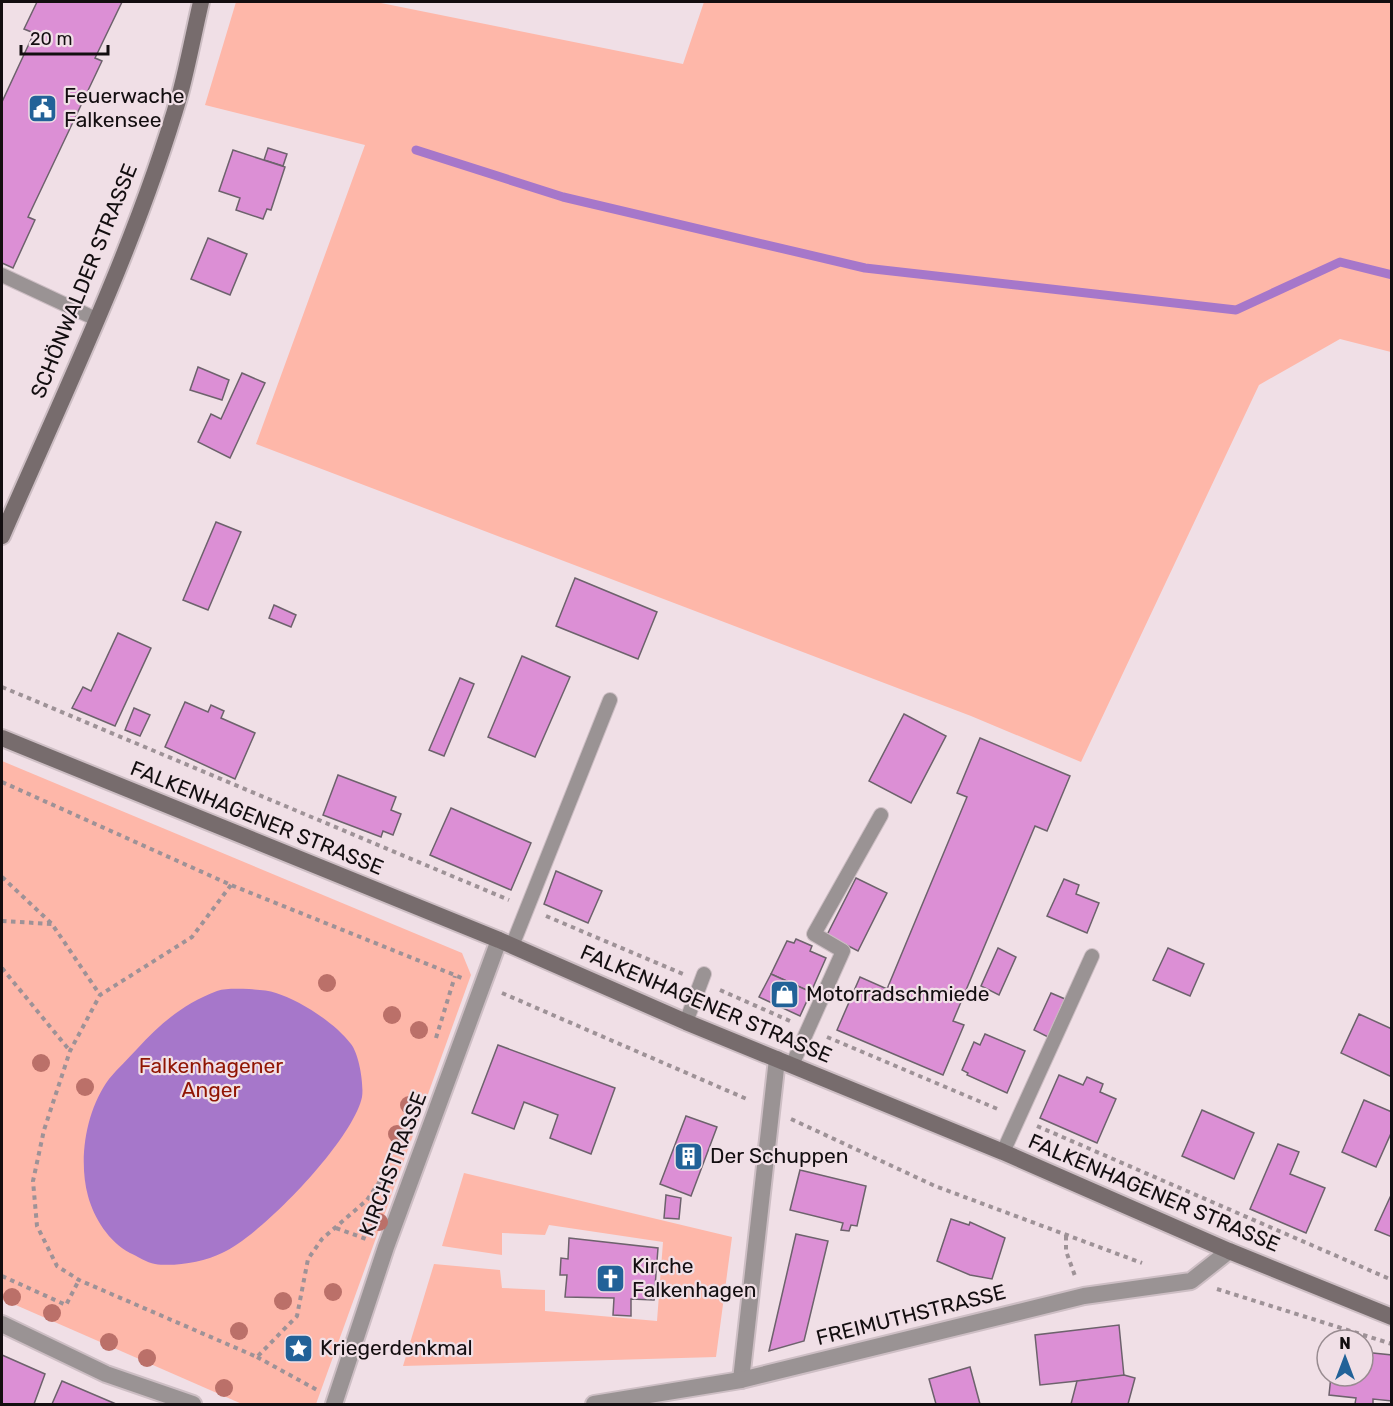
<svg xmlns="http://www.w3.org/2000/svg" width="1393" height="1406" font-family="Rubik,sans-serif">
<rect width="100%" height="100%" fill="#f0dfe6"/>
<g fill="#feb7a9">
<polygon points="236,2 376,2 683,64 704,2 1391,2 1391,352 1340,339 1259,385 1081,762 971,716 256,444 365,145 205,105"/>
<polygon points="2,761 462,953 471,975 316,1404 242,1404 2,1299"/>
<polygon points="464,1173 732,1237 716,1357 403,1366 434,1264 500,1270 502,1288 545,1290 545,1311 657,1321 663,1242 549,1225 545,1235 502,1233 502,1255 442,1246"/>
</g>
<path fill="#a677ca" d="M249,989C258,990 268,990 276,993C301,1001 335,1023 351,1044C359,1054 364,1084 362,1097C353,1140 262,1235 222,1253C204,1262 174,1267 155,1264C147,1263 137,1256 130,1253C109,1242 94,1218 88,1196C78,1159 86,1110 109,1079C118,1068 128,1059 137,1049C161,1023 183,1004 217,991C226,988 239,989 249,989Z"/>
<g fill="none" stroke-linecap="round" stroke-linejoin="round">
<polyline stroke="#a677ca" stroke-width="9" points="416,150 563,197 865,268 1236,310 1340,262 1392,275"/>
</g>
<g fill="#dc8fd5" stroke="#6d626c" stroke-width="1.5">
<polygon points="37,2 122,2 95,58 102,61 28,217 35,220 13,268 2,263 2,102 34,33 24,29"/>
<polygon points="268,148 287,154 283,166 264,160"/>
<polygon points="233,150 285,167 271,210 267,209 263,219 236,210 240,198 219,191"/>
<polygon points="208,238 247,254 230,295 191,279"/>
<polygon points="198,367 229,380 222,400 190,390"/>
<polygon points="242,373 265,383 230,458 198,442 211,414 221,419"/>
<polygon points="216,522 241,532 208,610 183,600"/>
<polygon points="575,578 657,612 638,659 556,626"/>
<polygon points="274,605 296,615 291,627 269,618"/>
<polygon points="118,633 151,648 115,726 72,708 83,687 91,691"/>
<polygon points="522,656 570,677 535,757 488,737"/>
<polygon points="460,678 474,684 444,756 429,750"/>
<polygon points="185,702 208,712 211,705 224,711 221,718 255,733 235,779 165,747"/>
<polygon points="134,708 150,715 140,736 125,730"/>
<polygon points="904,714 946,736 911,803 869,781"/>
<polygon points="980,738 1070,776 1047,831 1035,826 953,1021 964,1025 943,1075 837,1030 860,977 887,989 967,797 957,793"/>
<polygon points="338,775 396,797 391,810 401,814 393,835 383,831 381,837 323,815"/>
<polygon points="451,808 531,843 511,890 430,855"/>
<polygon points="556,871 602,891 588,923 544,904"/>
<polygon points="856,878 887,893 858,951 827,935"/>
<polygon points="1064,879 1079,885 1076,894 1099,903 1087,933 1047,916"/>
<polygon points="796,939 812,946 810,951 826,958 811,992 771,974 787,941 794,943"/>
<polygon points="998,948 1016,957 999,995 981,986"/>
<polygon points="1168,948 1204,964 1190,996 1153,980"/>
<polygon points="771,974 811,992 800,1016 759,997"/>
<polygon points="1051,993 1065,999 1048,1037 1034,1030"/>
<polygon points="1359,1014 1392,1029 1392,1077 1341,1053"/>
<polygon points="985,1034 1025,1051 1007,1093 967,1075 968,1073 962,1070 974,1042 980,1045"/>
<polygon points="498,1045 615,1088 591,1154 550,1138 558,1115 524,1102 514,1129 472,1113"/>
<polygon points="1059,1075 1083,1085 1087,1077 1103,1084 1100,1092 1116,1099 1097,1143 1040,1118"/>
<polygon points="1364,1100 1392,1112 1392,1131 1376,1167 1342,1152"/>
<polygon points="1202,1110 1254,1133 1234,1179 1182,1156"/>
<polygon points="686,1116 717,1127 691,1196 660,1184"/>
<polygon points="1278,1144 1299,1152 1290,1174 1325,1188 1306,1233 1250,1209"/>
<polygon points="800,1170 866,1186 857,1226 851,1225 849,1231 841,1230 843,1223 790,1210"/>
<polygon points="1392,1193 1392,1237 1375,1230"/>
<polygon points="666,1195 681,1198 679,1219 664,1218"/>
<polygon points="951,1219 969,1225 970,1222 1005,1238 992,1279 970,1275 937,1261"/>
<polygon points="796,1234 828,1241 804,1341 769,1351"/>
<polygon points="569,1238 658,1248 654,1300 631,1299 631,1316 613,1315 614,1298 565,1297 567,1275 560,1275 561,1258 568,1259"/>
<polygon points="1119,1325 1124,1376 1040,1385 1035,1335"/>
<polygon points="1363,1352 1392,1355 1392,1401 1373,1399 1373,1404 1355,1404 1356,1398 1329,1395 1331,1376 1363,1376"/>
<polygon points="2,1355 45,1374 34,1404 2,1404"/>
<polygon points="970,1367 980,1404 936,1404 929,1379"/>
<polygon points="1124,1375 1135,1378 1128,1404 1071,1404 1077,1381"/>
<polygon points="62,1381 116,1404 52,1404"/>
</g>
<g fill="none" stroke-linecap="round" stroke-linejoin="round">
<defs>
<g id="service">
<polyline points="2,275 96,319"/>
<polyline points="512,946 610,700"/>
<polyline points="686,1022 704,974"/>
<polyline points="792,1065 843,951 814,934 881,815"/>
<polyline points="1003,1152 1092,956"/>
</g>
<g id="minor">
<polyline points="2,1324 106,1374 193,1404"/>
<polyline points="741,1380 777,1059"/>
<polyline points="334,1404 386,1247 499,940"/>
<polyline points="594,1404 741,1380 1084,1296 1191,1281 1229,1251"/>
</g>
<g id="secondary">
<path d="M2,536C64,393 136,245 180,94C188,64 194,32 201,2"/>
<polyline points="2,738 499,940 686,1022 1003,1152 1229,1251 1392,1317"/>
</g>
</defs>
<use href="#service" stroke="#cdbec4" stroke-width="16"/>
<use href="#minor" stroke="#cdbec4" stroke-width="20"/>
<use href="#secondary" stroke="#cdbec4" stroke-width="20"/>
<g stroke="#9e9297" stroke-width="4" stroke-dasharray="4.5 4.5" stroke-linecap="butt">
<polyline points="2,687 509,900"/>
<polyline points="2,782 231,885 462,978"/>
<polyline points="2,877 52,924 100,995"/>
<polyline points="231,885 192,937 100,995 70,1051 44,1130 33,1181 37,1226 57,1266 79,1280 257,1357 297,1316 308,1259 322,1239 367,1200 389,1168"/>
<polyline points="546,916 683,974"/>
<polyline points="2,921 52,924"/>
<polyline points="2,968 70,1051"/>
<polyline points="720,990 790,1021"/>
<polyline points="502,993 749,1100"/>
<polyline points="827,1037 1000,1110"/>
<polyline points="436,1038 455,976"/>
<polyline points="791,1119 935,1186 1142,1263"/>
<polyline points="1037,1126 1392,1280"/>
<polyline points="336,1228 366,1239"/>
<polyline points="1066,1236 1066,1251 1075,1276"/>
<polyline points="2,1276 66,1305 79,1280"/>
<polyline points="1217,1289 1392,1344"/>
<polyline points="257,1357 317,1390"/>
</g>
<use href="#service" stroke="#9a9394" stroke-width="14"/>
<use href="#minor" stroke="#9a9394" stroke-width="16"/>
<use href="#secondary" stroke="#776c6d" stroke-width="16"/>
</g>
<g fill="#bb7069">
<circle cx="327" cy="983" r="9"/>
<circle cx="392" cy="1015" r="9"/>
<circle cx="419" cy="1030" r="9"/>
<circle cx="41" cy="1063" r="9"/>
<circle cx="85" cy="1087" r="9"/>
<circle cx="409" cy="1105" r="9"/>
<circle cx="397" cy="1134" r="9"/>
<circle cx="379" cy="1222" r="9"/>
<circle cx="333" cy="1292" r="9"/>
<circle cx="12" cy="1297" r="9"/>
<circle cx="283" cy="1301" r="9"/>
<circle cx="52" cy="1313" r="9"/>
<circle cx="239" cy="1331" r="9"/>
<circle cx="109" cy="1342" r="9"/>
<circle cx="147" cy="1358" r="9"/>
<circle cx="224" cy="1388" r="9"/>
</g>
<defs>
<symbol id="civic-square" viewBox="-11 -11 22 22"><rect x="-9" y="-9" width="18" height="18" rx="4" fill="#226298" stroke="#f0dfe6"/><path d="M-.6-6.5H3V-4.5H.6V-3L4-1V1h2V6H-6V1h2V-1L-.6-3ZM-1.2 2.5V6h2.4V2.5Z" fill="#fff"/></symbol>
<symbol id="shop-square" viewBox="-11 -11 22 22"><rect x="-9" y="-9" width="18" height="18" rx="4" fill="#226298" stroke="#f0dfe6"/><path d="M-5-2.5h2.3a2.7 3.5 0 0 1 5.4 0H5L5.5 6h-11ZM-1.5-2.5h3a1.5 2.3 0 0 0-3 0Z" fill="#fff"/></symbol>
<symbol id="building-square" viewBox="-11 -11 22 22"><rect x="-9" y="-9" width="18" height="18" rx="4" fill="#226298" stroke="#f0dfe6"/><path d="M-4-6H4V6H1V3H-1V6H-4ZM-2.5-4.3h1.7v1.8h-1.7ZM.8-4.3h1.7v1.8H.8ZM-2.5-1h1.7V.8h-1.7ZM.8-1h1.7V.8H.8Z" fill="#fff"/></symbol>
<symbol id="church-square" viewBox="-11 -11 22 22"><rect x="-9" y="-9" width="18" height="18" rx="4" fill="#226298" stroke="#f0dfe6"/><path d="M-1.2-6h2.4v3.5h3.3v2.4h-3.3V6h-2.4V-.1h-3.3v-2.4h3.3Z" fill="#fff"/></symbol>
<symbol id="sight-square" viewBox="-11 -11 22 22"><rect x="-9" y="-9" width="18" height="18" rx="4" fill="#226298" stroke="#f0dfe6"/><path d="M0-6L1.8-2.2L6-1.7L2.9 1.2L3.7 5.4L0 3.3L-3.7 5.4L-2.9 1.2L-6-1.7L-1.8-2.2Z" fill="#fff"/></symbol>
</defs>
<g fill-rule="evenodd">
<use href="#civic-square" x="26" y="92" width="33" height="33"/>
<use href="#shop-square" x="768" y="978" width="33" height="33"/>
<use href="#building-square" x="672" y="1140" width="33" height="33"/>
<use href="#church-square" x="594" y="1262" width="33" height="33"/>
<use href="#sight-square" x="282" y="1332" width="33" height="33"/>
</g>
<g text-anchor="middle" stroke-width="4.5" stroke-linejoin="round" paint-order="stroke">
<g font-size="21" fill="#130e10" stroke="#f0dfe6" text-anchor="start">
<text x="64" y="103">Feuerwache<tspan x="64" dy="24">Falkensee</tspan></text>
<text x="806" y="1001">Motorradschmiede</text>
<text x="710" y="1163">Der Schuppen</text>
<text x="632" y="1273">Kirche<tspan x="632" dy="24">Falkenhagen</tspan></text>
<text x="320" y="1355">Kriegerdenkmal</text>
</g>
<g font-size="21" fill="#130e10" stroke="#f0dfe6">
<text transform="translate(84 281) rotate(-68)" y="7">SCHÖNWALDER STRASSE</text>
<text transform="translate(257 818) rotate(22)" y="7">FALKENHAGENER STRASSE</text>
<text transform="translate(706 1004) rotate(23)" y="7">FALKENHAGENER STRASSE</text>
<text transform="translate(393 1164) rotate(-69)" y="7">KIRCHSTRASSE</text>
<text transform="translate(1154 1193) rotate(23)" y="7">FALKENHAGENER STRASSE</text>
<text transform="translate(911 1315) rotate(-14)" y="7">FREIMUTHSTRASSE</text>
</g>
<g font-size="21" fill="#901503" stroke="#f0dfe6">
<text x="211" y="1073">Falkenhagener<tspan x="211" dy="24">Anger</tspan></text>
</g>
</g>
<rect width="1393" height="1406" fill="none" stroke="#130e10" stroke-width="6"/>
<g transform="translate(1345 1358)"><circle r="28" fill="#f0dfe6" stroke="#988b90" stroke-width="1.5"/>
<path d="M0-4.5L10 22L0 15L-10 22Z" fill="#226298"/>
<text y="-9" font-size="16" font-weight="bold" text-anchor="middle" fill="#130e10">N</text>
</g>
<path d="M21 45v9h87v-9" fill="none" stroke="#130e10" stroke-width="3"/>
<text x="30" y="45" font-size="18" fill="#130e10" stroke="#f0dfe6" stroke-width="4.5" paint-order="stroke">20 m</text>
</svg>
